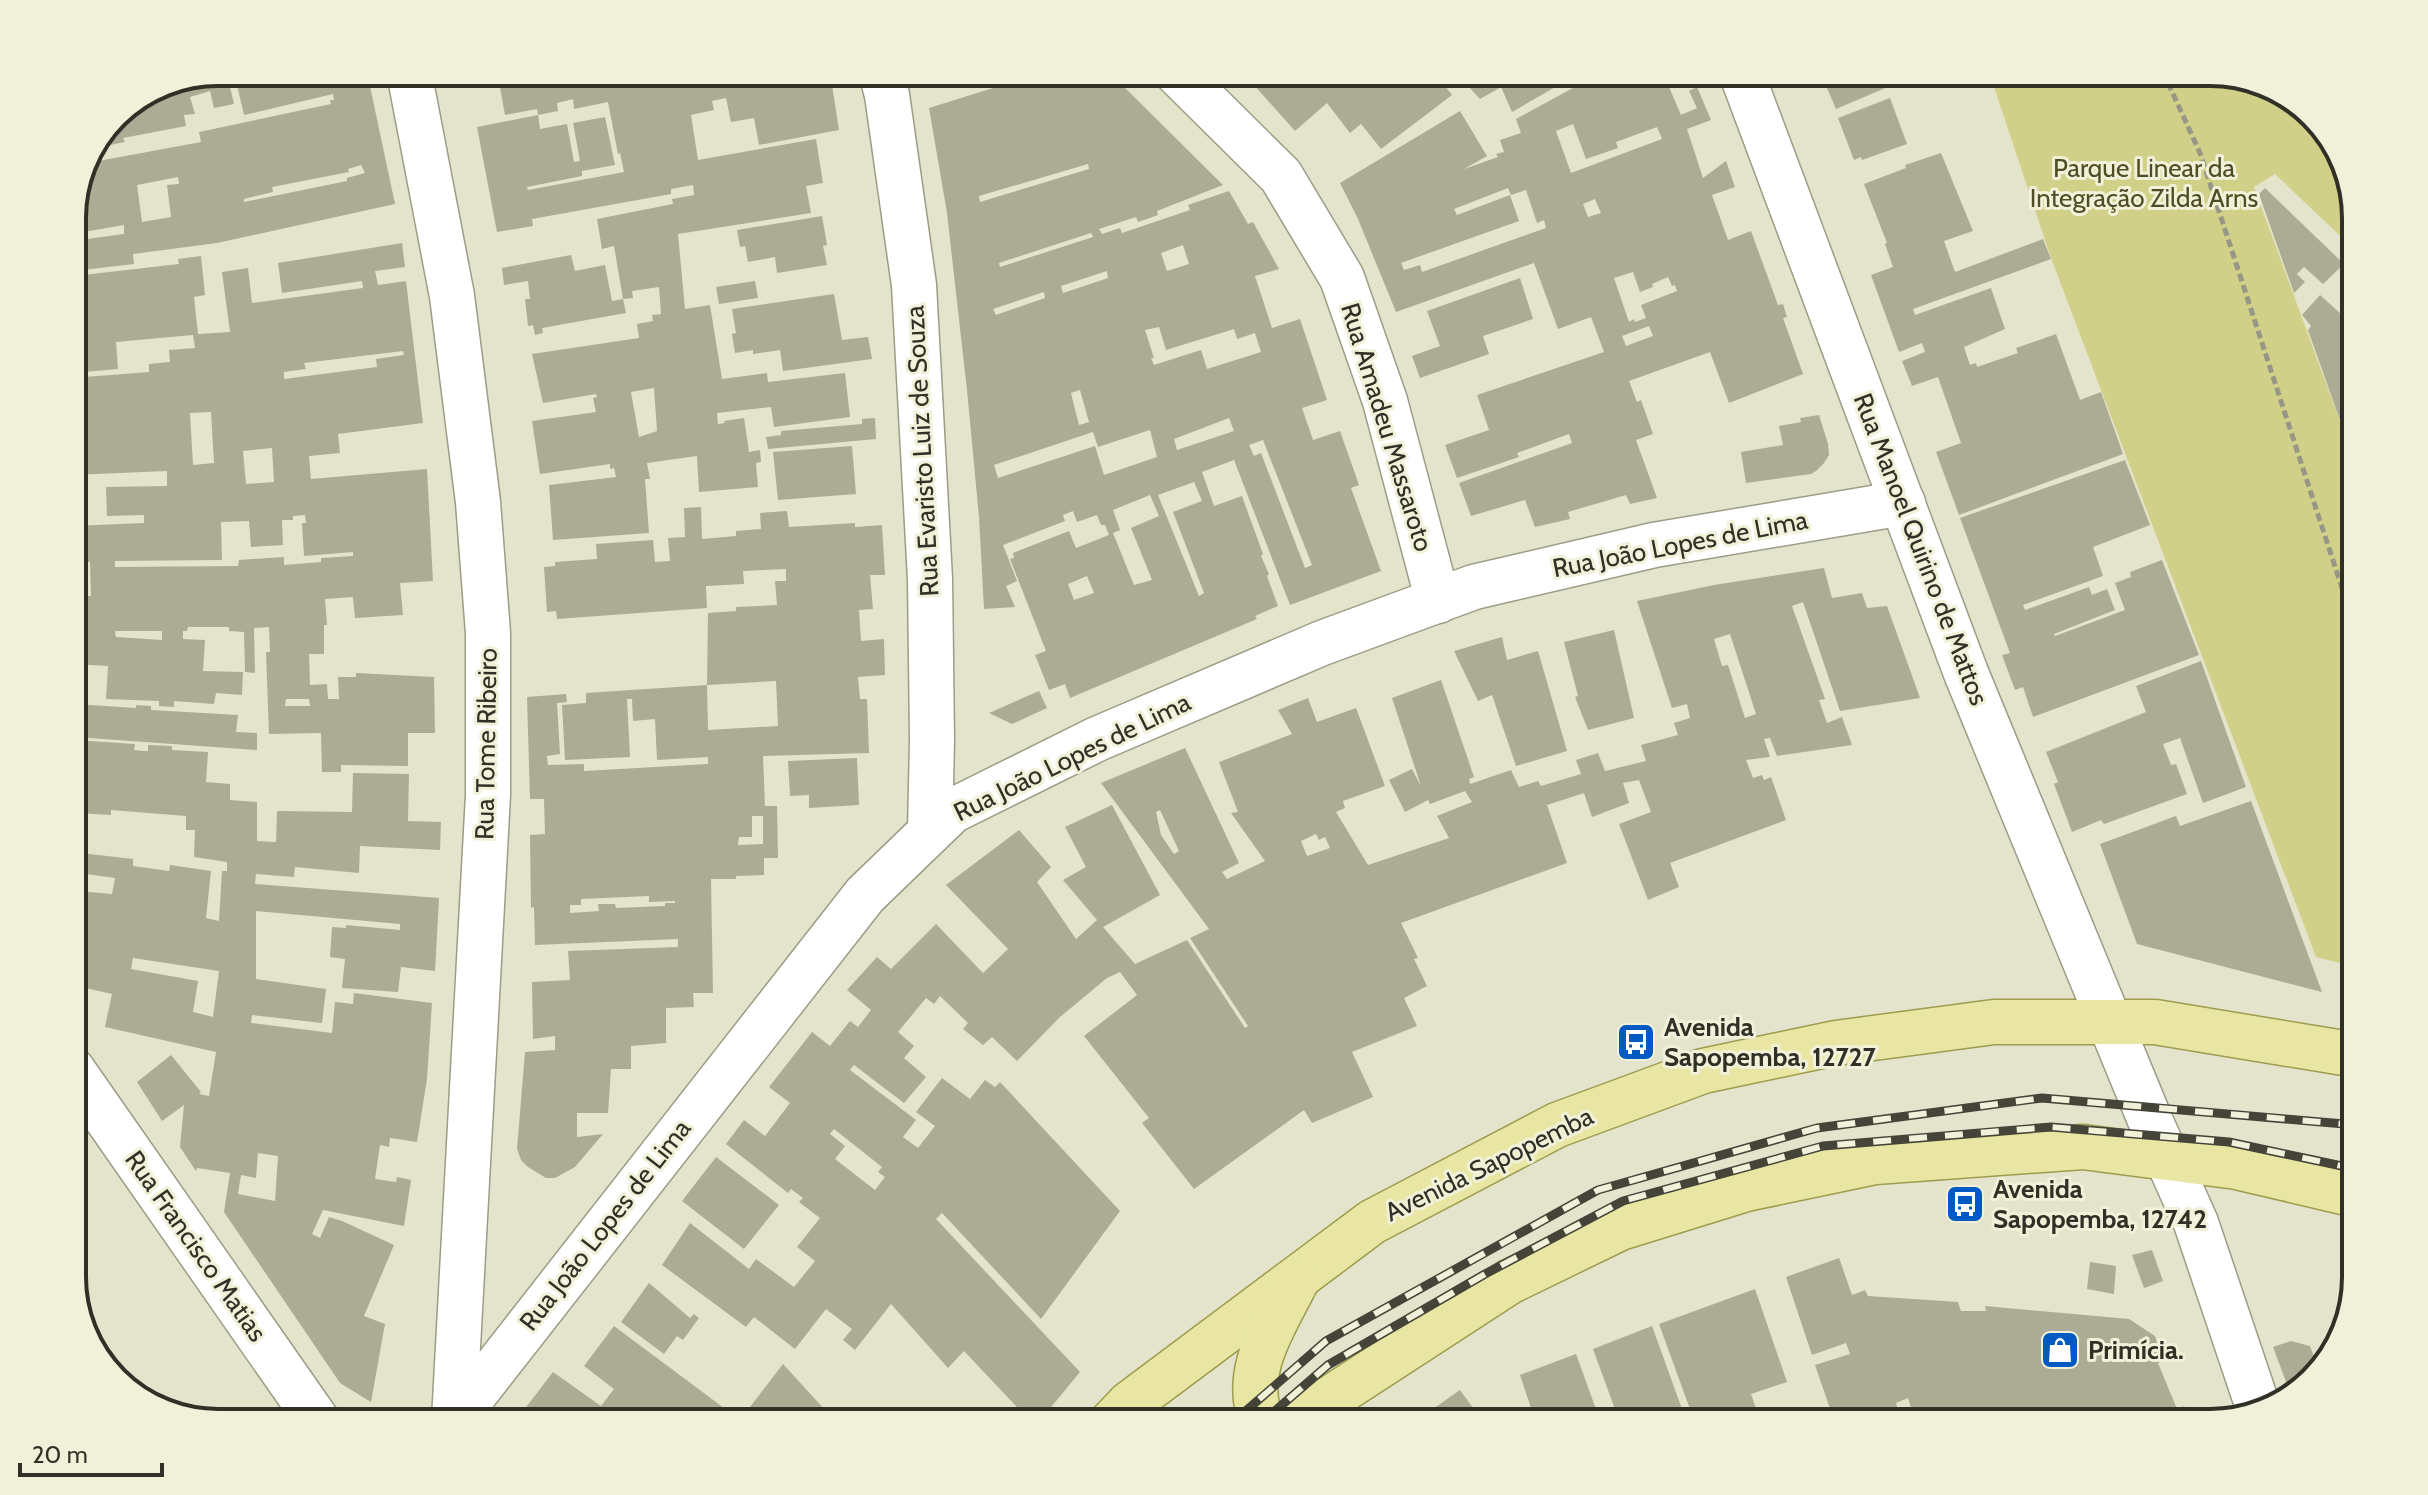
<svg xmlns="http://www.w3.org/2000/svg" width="2428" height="1495" font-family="Cabin,sans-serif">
<rect width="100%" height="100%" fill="#e4e4cc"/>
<polygon fill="#d1d089" points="1989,72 2210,72 2283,92 2336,145 2356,209 2356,251 2275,174 2254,187 2356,465 2356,967 2316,957 2051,258"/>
<g fill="#acac95" fill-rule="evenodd">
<path d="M218,72H367L395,204L217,243L133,254L134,264L82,270L83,275L179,264L178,259L201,256L205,295L194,297L198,334L230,332L222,272L248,268L252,303L363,288L362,281L282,293L278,263L402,243L405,267L375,271L378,285L406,281L423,423L338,434L340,453L309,456L311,479L427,469L433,581L400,583L403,615L355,618L353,597L325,599L327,625H324V654H309L310,685L327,684L328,699H339L338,677H356V673L434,677L435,733H408V766L341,765V772H322L321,733L269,734L266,652H270L269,627L254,628L255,673L245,672L244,632L229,631V627H188L187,631H183V639L205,640L203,671L243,672L242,695L216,693L214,704L174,701V707L159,706V701L106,699L108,666L73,664L72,596H91L90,562H72V526L144,523V515L107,516L106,487L167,486V471L72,475V378L149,372V364L170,362L169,350L195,348L193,335L116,342L118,369L72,373V241L124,234V225L72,234V209L93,162L201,142L199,132L331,104L330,100H334L333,94L244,115L237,85L230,87L234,104L214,108L210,91L190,97L195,114L184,115L186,126L123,138L125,142L100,147L115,115L163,83ZM361,165L365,173L347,178V181L244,202V199L273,192L272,187L349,172L348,169ZM178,177L179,184L167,185L171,217L142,222L137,185ZM403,351L404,355L376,359L377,367L284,379V372L306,369L304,363ZM211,412L214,463L193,465L190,413ZM272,448L274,482L246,484L243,451ZM305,515L306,523H302L304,556L353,552V556L321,558V562L284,565V557L239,560L238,566L115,567V561L222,560L221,522L249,521L251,547L283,545L282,520H293V516ZM115,631H162V640L116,637ZM286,699H309L310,706H285Z"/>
<path d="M465,72H714V74L722,72H830L839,130L759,145L754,118L731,122L726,98L712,101L714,110L691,115L698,160L816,139L823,183L806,186L811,213L678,234L685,309L710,305L722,379L767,373L768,382L845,373L850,417L774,427L771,407L717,413L718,424L725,423L724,421L744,418L749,452L760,450L761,462L756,463L758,487L699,492L697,456L647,463L650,479H645L649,533L553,540L549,485L616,477L614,468L610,469V464L540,474L532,421L596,412L593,398L597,397L596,394L543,403L532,354L639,338L637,324L653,321L652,315L661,314L659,287L632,291L633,298L623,299L614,246L602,249L597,219L673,204L672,199L694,195L693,185L671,189V194L532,219L533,226L497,232L477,127L538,115L540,129L567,124L574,162L580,161L573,123L605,117L615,165L582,171V176L527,187L528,190L624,172L620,153L618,154L608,102L574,109L573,99L557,103L558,111L538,115L537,109L505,115L499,82L468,88ZM654,388L657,431L639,437L631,392Z"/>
<path d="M1044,72H1109L1223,185L1157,211L1158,215L1138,222L1136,217L1099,229L1102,234L1120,228L1122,233L1190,210L1188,205L1229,191L1248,224L1253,222L1279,269L1255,276L1272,328L1300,319L1327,400L1302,408L1313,440L1340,431L1359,485L1351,488L1381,571L1290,605L1234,460L1202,472L1214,506L1242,496L1263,554L1261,556L1269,574L1267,576L1278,606L1255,616L1257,619L1070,698L1065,684L1049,690L1035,655L1046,651L1010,559L1014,558L1013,553L1069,531L1076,548L1109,535L1105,525H1101L1097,515L1077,522L1073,511L1063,515L1065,521L1003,545L1017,581L1006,586L1015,607L984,609L979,517L967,390L947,213L929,108ZM1088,164L1089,169L980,202L979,196ZM1091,233L1093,237L1000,267L999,263ZM1183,245L1189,264L1167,271L1161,253ZM1107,271L1108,278L1063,293L1061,286ZM1044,292L1045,298L996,315L993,309ZM1159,327L1166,350L1234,329L1237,339L1255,333L1261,352L1207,369L1201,350L1154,365L1151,358H1154L1145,330ZM1080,390L1089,422L1079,425L1071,393ZM1229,418L1234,431L1177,450L1174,439ZM1150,430L1157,457L1104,475L1095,446L998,478L994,465L1093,432L1098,447ZM1263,440L1312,565L1305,568L1261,453L1254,456L1249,445ZM1194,482L1202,501L1173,512L1204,593L1199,596L1158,495ZM1150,495L1159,516L1131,528L1152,580L1134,585L1113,533L1120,530L1113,510ZM1087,576L1094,593L1074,600L1068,584Z"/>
<polygon points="1248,72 1434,72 1452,95 1381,149 1361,124 1350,133 1327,103 1295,131 1245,75"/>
<polygon points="1455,72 1558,72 1564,82 1512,112 1501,87 1480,99"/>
<path d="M1588,72H1608L1610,80L1630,72H1685L1666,80L1681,115L1697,108L1689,91L1697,87L1711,120L1687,129L1703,178L1726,161L1735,187L1712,195L1728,240L1751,231L1778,305L1783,304L1787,317L1783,318L1803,374L1729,403L1710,352L1629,381L1637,402L1641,400L1653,434L1636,440L1657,498L1630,504L1626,495L1568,512L1570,519L1535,527L1525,500L1471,516L1459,483L1572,443L1569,434L1517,453L1519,457L1457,478L1445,445L1489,430L1477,395L1604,352L1591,317L1558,329L1534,263L1396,312L1358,219L1340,183L1460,111L1487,156L1464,169L1498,157L1496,154L1504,152L1500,140L1521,133L1516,119L1591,78ZM1573,124L1586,159L1618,148L1616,142L1657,127L1662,139L1571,173L1556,131ZM1508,188L1511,195L1526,190L1537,223L1544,220L1546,228L1422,272L1420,265L1404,270L1401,263L1519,221L1510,195L1457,215L1454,209ZM1595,199L1601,213L1588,217L1583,204ZM1633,272L1640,292L1653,287L1652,284L1668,277L1672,286L1675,285L1677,291L1641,305L1646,318L1635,322L1634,319L1629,322L1614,278ZM1649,326L1653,336L1626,346L1622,336Z"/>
<polygon points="1820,72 1923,72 1836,109"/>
<polygon points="1890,98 1907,144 1862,160 1861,157 1854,160 1838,118"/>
<polygon points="1941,153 1973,231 1944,241 1955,272 2043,239 2051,259 1913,309 1915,315 1991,288 2005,329 1964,347 1970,365 1976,363 1977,367 2018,353 2016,348 2056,334 2080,400 2101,392 2123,454 1959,515 1936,452 1961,443 1938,377 1912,386 1902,361 1925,352 1922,343 1899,352 1871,275 1893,267 1885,244 1887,243 1864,184 1906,168 1905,165"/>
<polygon points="2265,188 2344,264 2323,284 2304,267 2297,274 2305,282 2294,293 2259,194"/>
<polygon points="822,216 827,245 823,246 827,265 777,273 775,257 748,262 745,246 740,247 737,230"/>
<polygon points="571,255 575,271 605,265 612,301 623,299 626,313 542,328 543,333 535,335 533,325 528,326 525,299 530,299 528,281 504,285 502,268"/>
<polygon points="1520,278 1533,319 1483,336 1489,354 1420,378 1412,356 1440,346 1427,311"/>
<polygon points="755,281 758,298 719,304 716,287"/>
<polygon points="834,294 842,340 868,337 872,359 783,371 780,350 753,354 753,350 735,353 732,334 736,333 732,309"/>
<polygon points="2320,295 2352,324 2356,319 2356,450 2352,454 2308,330 2311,326 2302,315"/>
<polygon points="1819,415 1828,444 1829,455 1824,463 1816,471 1811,474 1746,483 1741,452 1783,445 1779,426 1801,422 1800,418"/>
<polygon points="875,418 876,439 768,449 766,437 781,435 781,431 862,424 862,419"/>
<polygon points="852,446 856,494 778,500 773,452"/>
<polygon points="2125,460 2150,525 2093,547 2103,576 2023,605 2025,610 2089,587 2092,595 2107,589 2115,610 2054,634 2055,636 2125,610 2115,583 2131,577 2130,572 2162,560 2199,655 2033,717 2023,687 2015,690 2002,655 2010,653 1960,518"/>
<path d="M701,507L702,539L736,536V531L761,529L760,513L787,511L789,527L855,523V527L882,525L885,575H870L873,609L859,610L861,641L884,639L885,675L858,677L860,699H867L869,753L763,756L765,806H777L778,858H764V875L736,876V879H711L713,993H693L694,1007L666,1008V1043L631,1046V1069H611L608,1113H577V1137L603,1134L575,1167L555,1178H546L528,1167L521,1160L517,1149L525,1052L555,1050V1036L533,1039L532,982L570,980L568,951L678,947V939L535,945L534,907L531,908L530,835L545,834L544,799H530L527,697L566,694L567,702L557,703L560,754L547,756L548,765L584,764V771L708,764V757L657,760L655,719L633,721L632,699H627L630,757L565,760L562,705L586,703V693L707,685L708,730L778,726L776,681L707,685L708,613L736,611V607L777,605L775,581H786V569L743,571L744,584L706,586L707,608L557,619L556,611L547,612L544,567L555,566V562L597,559L596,544L653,540L655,562L670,561L668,538L685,537L684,508ZM752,816H763V844L738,845L739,837H752ZM649,896V902L675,901V903H665V906L616,908L615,904H598L599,911L570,913V905H581V899Z"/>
<path d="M1824,568L1832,598L1862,593L1867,608L1887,606L1920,698L1840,711L1803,602L1792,606L1825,699L1819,700L1827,723L1842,717L1852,745L1777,756L1770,738L1764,739L1770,757L1746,760L1753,778L1762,775L1764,780L1771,777L1786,820L1670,863L1679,887L1648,900L1619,824L1651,812L1639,780L1623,783L1629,803L1592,817L1584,793L1547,805L1567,863L1401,923L1418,958L1414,959L1427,986L1404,998L1417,1026L1352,1052L1373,1097L1312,1123L1304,1110L1194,1189L1142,1123L1149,1118L1084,1036L1137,995L1120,972L1107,978L1060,1017L1017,1061L992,1037L983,1045L963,1029L968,1023L940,996L934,1004L926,998L898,1032L914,1046L904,1058L926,1077L904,1103L854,1065L850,1070L916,1120L903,1137L918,1148L935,1126L916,1112L942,1078L970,1099L985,1080L995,1087L1000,1082L1120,1211L1041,1319L942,1213L936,1219L1080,1372L1038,1423H1032L964,1351L948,1368L891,1304L855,1350L843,1340L852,1329L826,1309L795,1349L754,1317L746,1327L662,1265L690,1223L749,1269L756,1259L794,1287L815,1261L797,1247L820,1218L799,1202L803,1198L791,1189L788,1193L726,1144L744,1120L765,1136L790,1103L769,1087L812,1032L830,1046L850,1021L858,1027L871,1010L847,990L877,957L891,969L936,924L983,973L1008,949L946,885L1019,830L1051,867L1037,882L1076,939L1097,920L1063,880L1086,867L1065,827L1112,805L1160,895L1103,927L1135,964L1187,940L1245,1028L1248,1026L1190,938L1209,929L1101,783L1185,748L1239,863L1222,872L1227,879L1265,861L1231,813L1238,812L1219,762L1292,734L1278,710L1308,698L1317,722L1356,708L1385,786L1343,801L1345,808L1336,812L1368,865L1449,838L1437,816L1472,802L1465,791L1430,804L1428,800L1405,812L1389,780L1412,769L1421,786L1392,698L1441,680L1474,777L1469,779L1470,784L1511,770L1519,787L1538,781L1541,786L1581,774L1576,760L1598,753L1605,771L1646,761L1641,745L1678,735L1674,723L1690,718L1687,704L1672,708L1637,601L1714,585ZM1730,634L1756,714L1745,718L1728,665L1722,666L1714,639ZM1160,810L1179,851L1174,854L1161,835L1156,812ZM1316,834L1319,840L1325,837L1330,848L1307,856L1301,841ZM834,1129L882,1167L878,1172L885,1177L875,1190L835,1159L845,1146L830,1134Z"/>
<polygon points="1614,630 1634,718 1588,730 1575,697 1578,696 1564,642"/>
<polygon points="1502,637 1507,660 1538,651 1567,751 1516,766 1492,695 1478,701 1454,651"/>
<polygon points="2201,661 2246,787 2203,803 2180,738 2163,744 2171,765 2176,764 2187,794 2104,824 2101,820 2072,832 2054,784 2058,782 2046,752 2146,712 2136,686"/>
<polygon points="1039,691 1047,708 1012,724 989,713"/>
<polygon points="75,704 136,708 136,705 151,706 151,710 238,715 236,732 257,733 257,750 75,737"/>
<path d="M75,740L135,744L134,750L144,751H148V745L172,746V750L208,752L206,782L230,784V800L257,802V841L276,842L277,811L352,812L353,773L409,774L408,821L441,822L440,850L360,846L359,873L295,867L294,877L256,874L255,884L439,898L435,971L401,967L398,992L342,988L345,959L330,957L332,927L346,928V925L400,930V924L256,911V979L326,989L322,1023L252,1015L251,1023L332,1033L335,1002L353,1004L354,993L432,1003L427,1079L417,1142L390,1138L389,1147L380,1145L375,1179L396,1182L397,1177L411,1180L404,1226L323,1210L312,1234L320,1238L329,1217L342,1221L394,1245L364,1316L385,1324L371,1402L340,1383L224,1212L230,1173L197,1168L196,1171L180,1147L184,1105L162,1121L137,1082L171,1055L201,1092L199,1094L209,1096L216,1052L105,1027L112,994L77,986L74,934L78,891L112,894L115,878L79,873L81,853L133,859V866L169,871L170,865L211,871L206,918L219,921L222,871H227V862L194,857L195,830H186V816L111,810V815L78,813ZM133,958L219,971L213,1017L193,1012L198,981L131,969ZM258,1153L278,1156L275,1201L238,1194L241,1175L256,1178Z"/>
<polygon points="857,758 859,805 809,808 809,795 790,796 788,761"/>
<polygon points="2251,801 2322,992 2137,944 2100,844 2176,816 2180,826"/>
<polygon points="716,1157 779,1205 744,1249 682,1201"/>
<polygon points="2152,1250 2163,1281 2144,1288 2132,1255"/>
<path d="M1839,1258L1852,1295L1865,1290L1868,1296L1958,1302L1961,1311H1986L1985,1306L2129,1319L2155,1336L2163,1361L2158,1363L2177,1409L2184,1406L2189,1419L2219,1408L2223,1420L2210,1423H2141L2136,1411L2131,1413L2135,1423H2032L2031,1421L2023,1423L2019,1413L2013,1415L2016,1423H1835L1815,1365L1850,1354L1846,1343L1812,1355L1786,1277ZM1908,1398L1912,1411L1896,1417L1894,1411L1898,1410L1896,1403Z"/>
<polygon points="2090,1262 2116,1266 2114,1294 2087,1289"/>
<polygon points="649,1283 690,1318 694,1314 699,1318 683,1340 677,1336 664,1354 621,1322"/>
<polygon points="1755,1289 1787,1382 1751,1394 1760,1420 1793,1409 1798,1423 1695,1423 1659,1324"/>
<polygon points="614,1326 740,1420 783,1364 837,1423 694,1423 696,1420 685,1412 676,1423 577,1423 562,1413 560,1416 552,1411 549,1417 558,1423 514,1423 553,1372 601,1406 614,1389 584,1366"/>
<polygon points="1652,1326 1687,1423 1620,1423 1593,1349"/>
<polygon points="2291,1341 2310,1346 2318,1368 2291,1395 2273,1347"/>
<polygon points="1576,1354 1601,1423 1536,1423 1520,1375"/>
<polygon points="1460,1390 1484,1423 1413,1423"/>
</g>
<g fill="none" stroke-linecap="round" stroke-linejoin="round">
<defs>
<g id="minor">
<polyline points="409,72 452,296 478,502 488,633 488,795 454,1420"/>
<polyline points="881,72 887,95 914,285 930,579 932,740 930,832"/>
<polyline points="1176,72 1281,176 1342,278 1385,401 1438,601"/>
<polyline points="1741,72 1966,673 2150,1120 2196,1223 2259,1410"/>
<polyline points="72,1069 319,1423"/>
<polyline points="452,1423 865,895 952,811 1097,739 1322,643 1474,587 1654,545 1903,503"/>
</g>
<g id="primary">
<polyline points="1111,1423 1130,1403 1372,1222 1557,1125 1703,1071 1836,1043 1994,1022 2155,1022 2356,1055"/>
<path d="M1262,1423C1241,1372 1274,1326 1296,1282"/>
<polyline points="1299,1423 1326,1401 1509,1282 1620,1228 1746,1189 1875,1162 2083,1147 2237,1167 2356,1195"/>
</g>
</defs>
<use href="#minor" stroke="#9c9d86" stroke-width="47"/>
<use href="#primary" stroke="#9d9c4f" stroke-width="47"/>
<polyline stroke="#979786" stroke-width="5" stroke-dasharray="8 4" stroke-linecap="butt" points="2163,72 2200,153 2356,631"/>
<use href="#minor" stroke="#fff" stroke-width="44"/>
<use href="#primary" stroke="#e8e6a2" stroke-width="44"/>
<defs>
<g id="rail">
<polyline points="1232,1423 1326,1341 1598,1190 1817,1128 2042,1098 2356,1125"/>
<polyline points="1261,1423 1328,1365 1485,1274 1623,1201 1823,1146 2051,1127 2229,1142 2356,1169"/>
</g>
</defs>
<use href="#rail" stroke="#444439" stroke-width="9"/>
<use href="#rail" stroke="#f1f1d9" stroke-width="6" stroke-dasharray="18" stroke-linecap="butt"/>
</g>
<defs>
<symbol id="bus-square" viewBox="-11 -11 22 22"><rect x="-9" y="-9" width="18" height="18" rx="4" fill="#005ac2" stroke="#f1f1d9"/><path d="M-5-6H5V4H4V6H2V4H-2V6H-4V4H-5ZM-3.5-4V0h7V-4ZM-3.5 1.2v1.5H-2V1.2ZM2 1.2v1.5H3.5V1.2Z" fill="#fff"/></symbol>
<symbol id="shop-square" viewBox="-11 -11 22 22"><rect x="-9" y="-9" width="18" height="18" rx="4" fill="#005ac2" stroke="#f1f1d9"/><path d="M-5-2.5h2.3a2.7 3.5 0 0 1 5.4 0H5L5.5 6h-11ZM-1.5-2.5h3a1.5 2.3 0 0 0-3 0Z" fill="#fff"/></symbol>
</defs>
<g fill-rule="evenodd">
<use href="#bus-square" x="1614" y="1020" width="44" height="44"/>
<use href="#bus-square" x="1943" y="1182" width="44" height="44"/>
<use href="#shop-square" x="2038" y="1328" width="44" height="44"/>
</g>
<g text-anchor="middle" stroke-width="6" stroke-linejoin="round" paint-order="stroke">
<g font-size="26" fill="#4e4d24" stroke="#f1f1d9">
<text x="2144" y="177">Parque Linear da<tspan x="2144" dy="30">Integração Zilda Arns</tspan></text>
</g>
<g font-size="26" fill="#303027" stroke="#f1f1d9">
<text transform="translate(1387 427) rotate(73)" y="9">Rua Amadeu Massaroto</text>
<text transform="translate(922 451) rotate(-93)" y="9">Rua Evaristo Luiz de Souza</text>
<text transform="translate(1680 544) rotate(-11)" y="9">Rua João Lopes de Lima</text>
<text transform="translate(1921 549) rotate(69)" y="9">Rua Manoel Quirino de Mattos</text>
<text transform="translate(486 744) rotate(-89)" y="9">Rua Tome Ribeiro</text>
<text transform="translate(1072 757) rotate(-26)" y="9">Rua João Lopes de Lima</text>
<text transform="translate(1489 1164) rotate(-26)" y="9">Avenida Sapopemba</text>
<text transform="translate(605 1225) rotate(-52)" y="9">Rua João Lopes de Lima</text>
<text transform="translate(196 1246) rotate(55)" y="9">Rua Francisco Matias</text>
</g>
<g font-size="26" font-weight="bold" fill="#303027" stroke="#f1f1d9" text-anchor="start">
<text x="1664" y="1036">Avenida<tspan x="1664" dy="30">Sapopemba, 12727</tspan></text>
<text x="1993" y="1198">Avenida<tspan x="1993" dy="30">Sapopemba, 12742</tspan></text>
<text x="2088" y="1359">Primícia.</text>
</g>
</g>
<path d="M0 0H2428V1495H0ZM218 86H2210A132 132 0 0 1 2342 218V1277A132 132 0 0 1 2210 1409H218A132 132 0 0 1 86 1277V218A132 132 0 0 1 218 86Z" fill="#f1f1d9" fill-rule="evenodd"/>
<path fill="none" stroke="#303027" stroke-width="4" d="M218 86H2210A132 132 0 0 1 2342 218V1277A132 132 0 0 1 2210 1409H218A132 132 0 0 1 86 1277V218A132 132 0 0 1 218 86Z"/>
<path d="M20 1463v12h142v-12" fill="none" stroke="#303027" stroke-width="4"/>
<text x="32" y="1463" font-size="24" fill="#303027" stroke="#f1f1d9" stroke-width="6" paint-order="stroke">20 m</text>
</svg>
